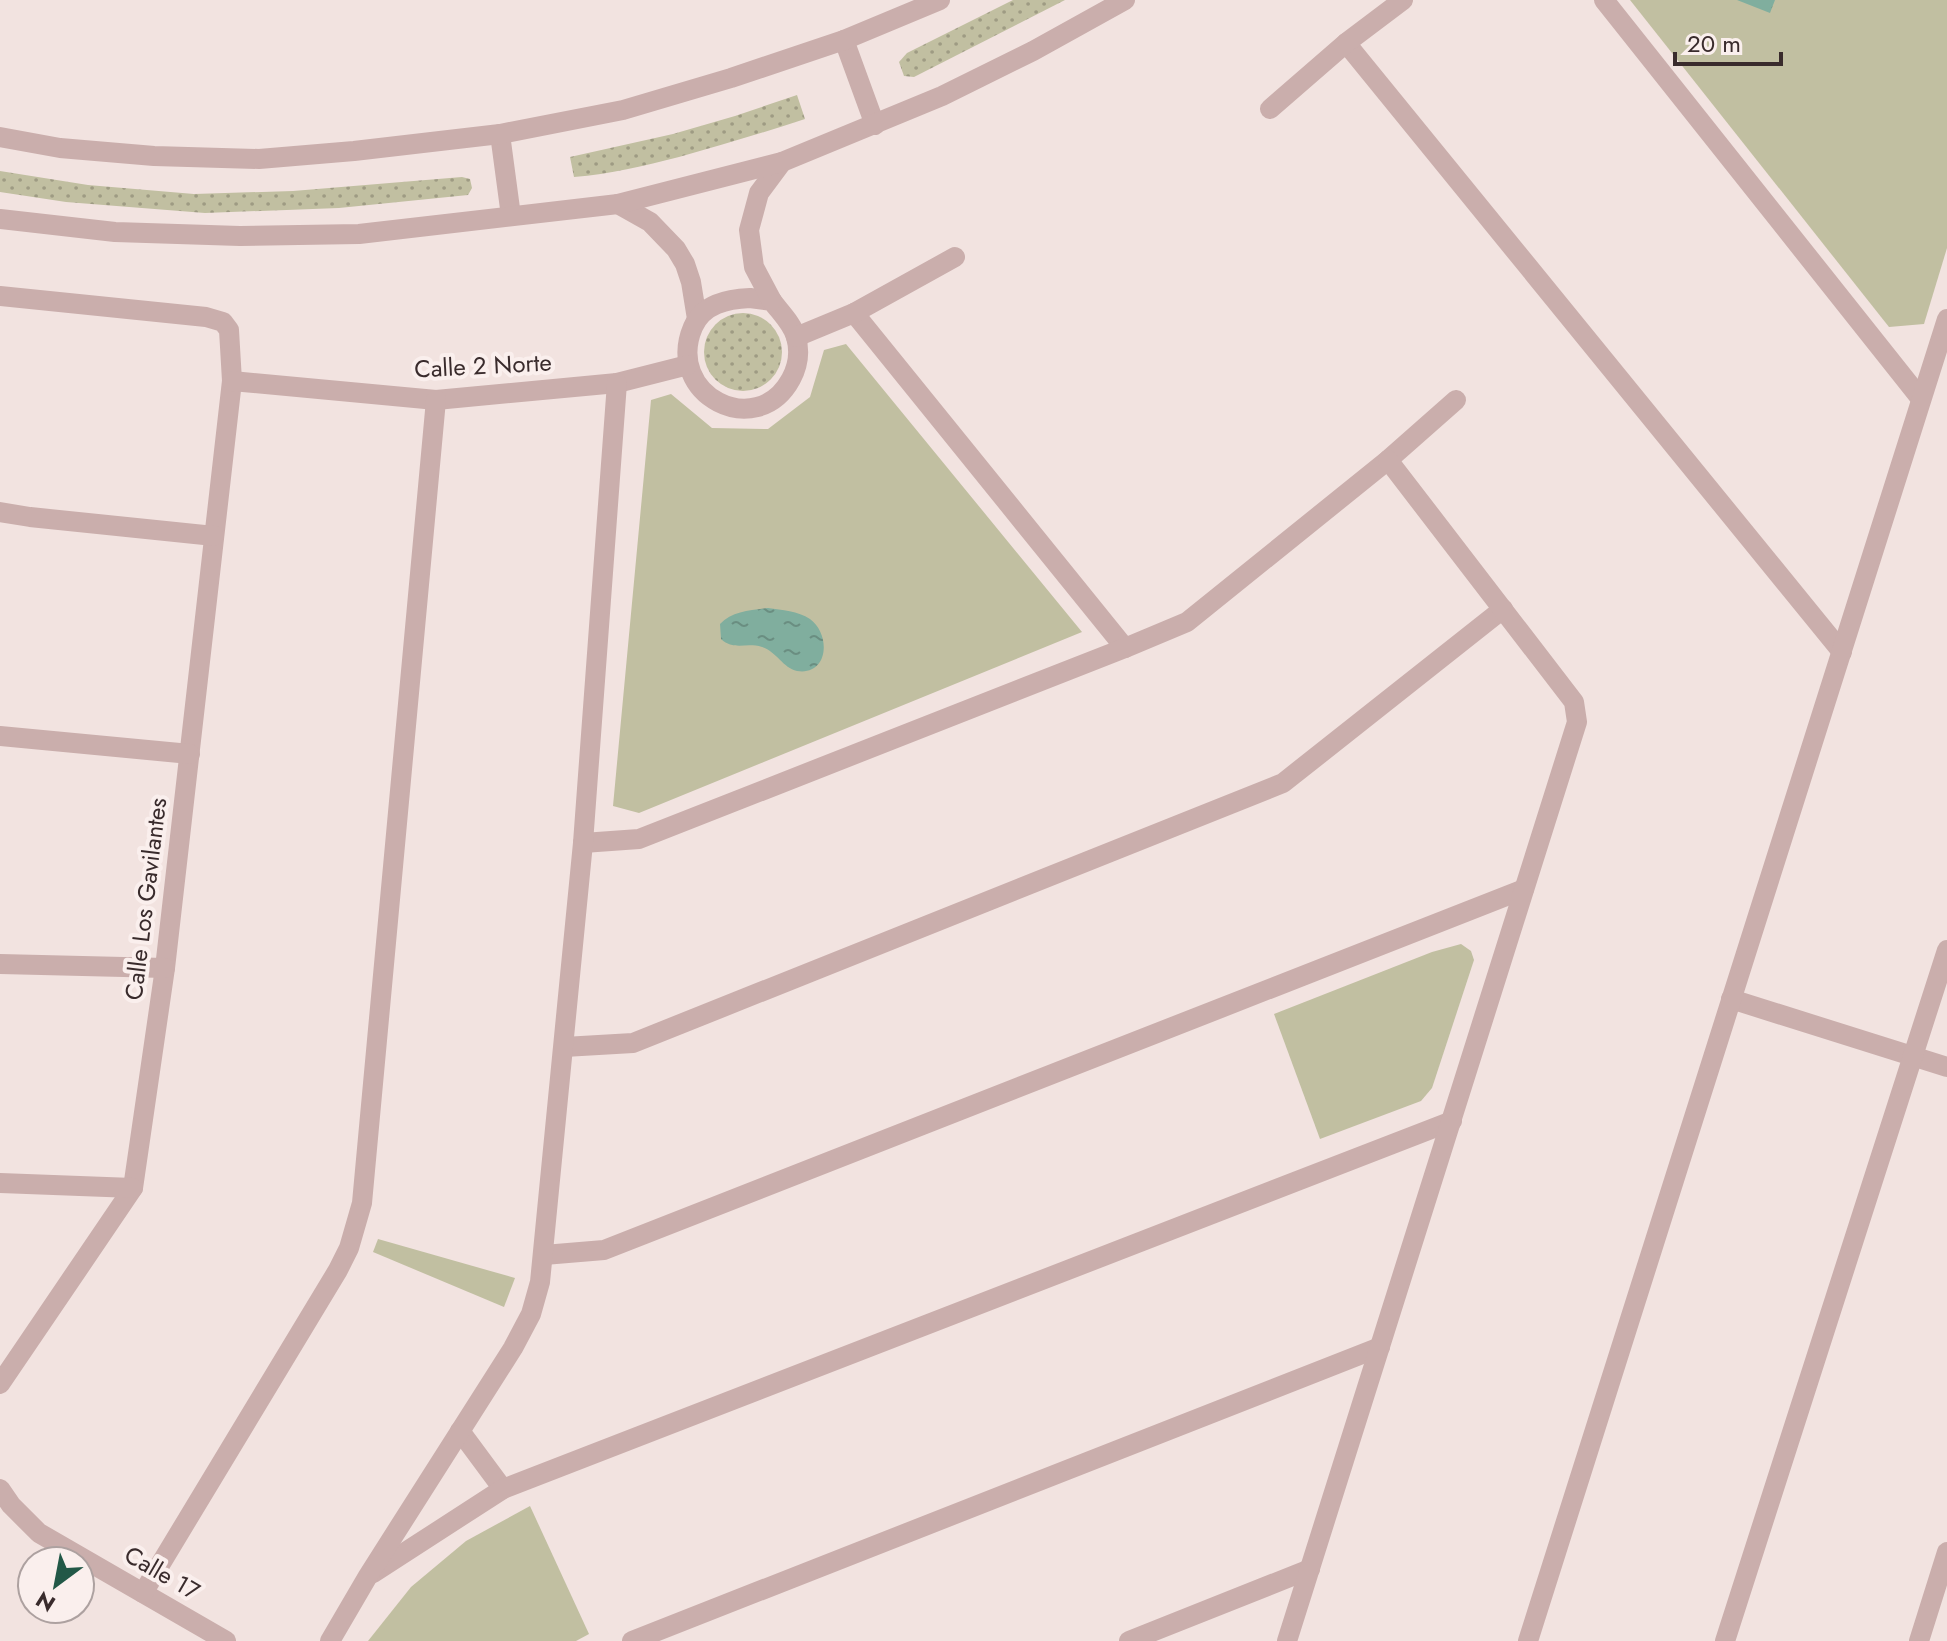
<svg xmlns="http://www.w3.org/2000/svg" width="1947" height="1641" font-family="Jost,sans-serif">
<defs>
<pattern id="grass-dots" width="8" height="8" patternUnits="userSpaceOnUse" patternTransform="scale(2)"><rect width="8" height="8" fill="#c1bfa1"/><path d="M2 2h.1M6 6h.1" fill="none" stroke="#9e9b83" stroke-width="1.8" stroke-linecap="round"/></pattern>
<pattern id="water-ripples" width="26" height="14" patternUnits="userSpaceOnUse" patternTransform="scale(2)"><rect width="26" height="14" fill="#80ae9e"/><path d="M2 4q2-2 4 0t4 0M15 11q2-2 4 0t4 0" fill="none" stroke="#6a8e81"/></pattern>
</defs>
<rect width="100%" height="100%" fill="#f2e3e0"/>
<g fill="url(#grass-dots)">
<polygon points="1013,0 1065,0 914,77 904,76 899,62 907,53"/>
<path d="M797,95L805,119C763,133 721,145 679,157C644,166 610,174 574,177L570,157L673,134L735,116Z"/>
<polygon points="0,171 88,185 194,194 293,191 462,177 470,179 472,188 468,195 339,208 205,213 66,202 0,192"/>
<circle cx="743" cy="352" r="39"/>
</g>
<g fill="#c1bfa1">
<polygon points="1630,0 1947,0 1947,248 1924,324 1889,327"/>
<polygon points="846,344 1082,632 639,813 613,806 651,400 671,394 712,428 768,429 810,397 824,350"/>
<polygon points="1461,944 1471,951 1474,960 1432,1088 1421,1101 1320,1139 1274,1014 1432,952"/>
<polygon points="378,1239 515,1278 504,1307 373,1252"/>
<polygon points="530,1506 589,1634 576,1641 368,1641 411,1587 466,1541"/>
</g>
<g fill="url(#water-ripples)">
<polygon points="1737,0 1775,0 1770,13"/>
<path d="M768,608C782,610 798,611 810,619C831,634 829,676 797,671C783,668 777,652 762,647C746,642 734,651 721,639L720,624C732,611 751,610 768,608Z"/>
</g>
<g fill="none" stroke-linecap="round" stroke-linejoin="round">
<g stroke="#caaeac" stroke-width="20">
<polyline points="1604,0 1921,399"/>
<polyline points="1346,43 1842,652"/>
<polyline points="1270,109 1346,43 1403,0"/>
<polyline points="618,204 650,222 676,249 685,264 691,282 697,319"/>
<polyline points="0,296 206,317 223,322 229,330 232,381 165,968 133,1188 0,1384"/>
<path d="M750,298L772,301C780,312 792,323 796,337C800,351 798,366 791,379C757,442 664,395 693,327C703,304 727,299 750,298Z"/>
<polyline points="772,301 754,267 749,230 759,193 782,162"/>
<polyline points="854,313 1125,648"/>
<polyline points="796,337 854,313 955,257"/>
<polyline points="232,381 436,400 617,383 688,365"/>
<polyline points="0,512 30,517 214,536"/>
<polyline points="0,736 190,754"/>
<polyline points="583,843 639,839 1125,648 1187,622 1388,460 1456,400"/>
<polyline points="0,964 165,968"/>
<polyline points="1731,999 1947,1067"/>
<polyline points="564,1047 633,1043 1283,783 1503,609"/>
<polyline points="0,1183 133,1188"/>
<polyline points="544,1255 604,1250 1524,889"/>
<polyline points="460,1431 503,1489"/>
<polyline points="0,1489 11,1505 39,1533 226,1641"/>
<polyline points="373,1573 503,1489 1452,1121"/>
<polyline points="143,1593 338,1270 349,1248 362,1203 436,400"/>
<polyline points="330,1641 368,1576 513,1348 531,1314 540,1282 583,843 617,383"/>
<polyline points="632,1641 1380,1347"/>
<polyline points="1129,1641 1310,1569"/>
<polyline points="1287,1641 1577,722 1574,702 1388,460"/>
<polyline points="1528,1641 1947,319"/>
<polyline points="1725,1641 1947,950"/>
<polyline points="1919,1641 1947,1552"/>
</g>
<g stroke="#caaeac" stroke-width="20">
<polyline points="844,40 875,125"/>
<polyline points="500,134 511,216"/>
<polyline points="0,137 60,148 154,156 259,159 354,151 500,134 623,110 731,78 844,40 940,0"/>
<polyline points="0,219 115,232 240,236 359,234 618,204 782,162 942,96 1033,51 1125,0"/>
</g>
</g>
<g text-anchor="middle" stroke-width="8" stroke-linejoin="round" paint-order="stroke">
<g font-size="24" fill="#392b2c" stroke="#faefed">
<text transform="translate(483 366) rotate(-3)" y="8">Calle 2 Norte</text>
<text transform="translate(146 899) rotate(-83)" y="8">Calle Los Gavilantes</text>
<text transform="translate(162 1573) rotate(30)" y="8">Calle 17</text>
</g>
</g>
<g transform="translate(56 1585) rotate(212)"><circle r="38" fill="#faefed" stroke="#ada1a0" stroke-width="2"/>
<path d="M0-6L14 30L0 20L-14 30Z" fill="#225847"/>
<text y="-12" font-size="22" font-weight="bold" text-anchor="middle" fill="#392b2c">N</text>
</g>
<path d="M1675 52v12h106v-12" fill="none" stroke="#392b2c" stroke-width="4"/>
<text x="1687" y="52" font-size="24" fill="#392b2c" stroke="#faefed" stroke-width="6" paint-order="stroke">20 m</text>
</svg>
